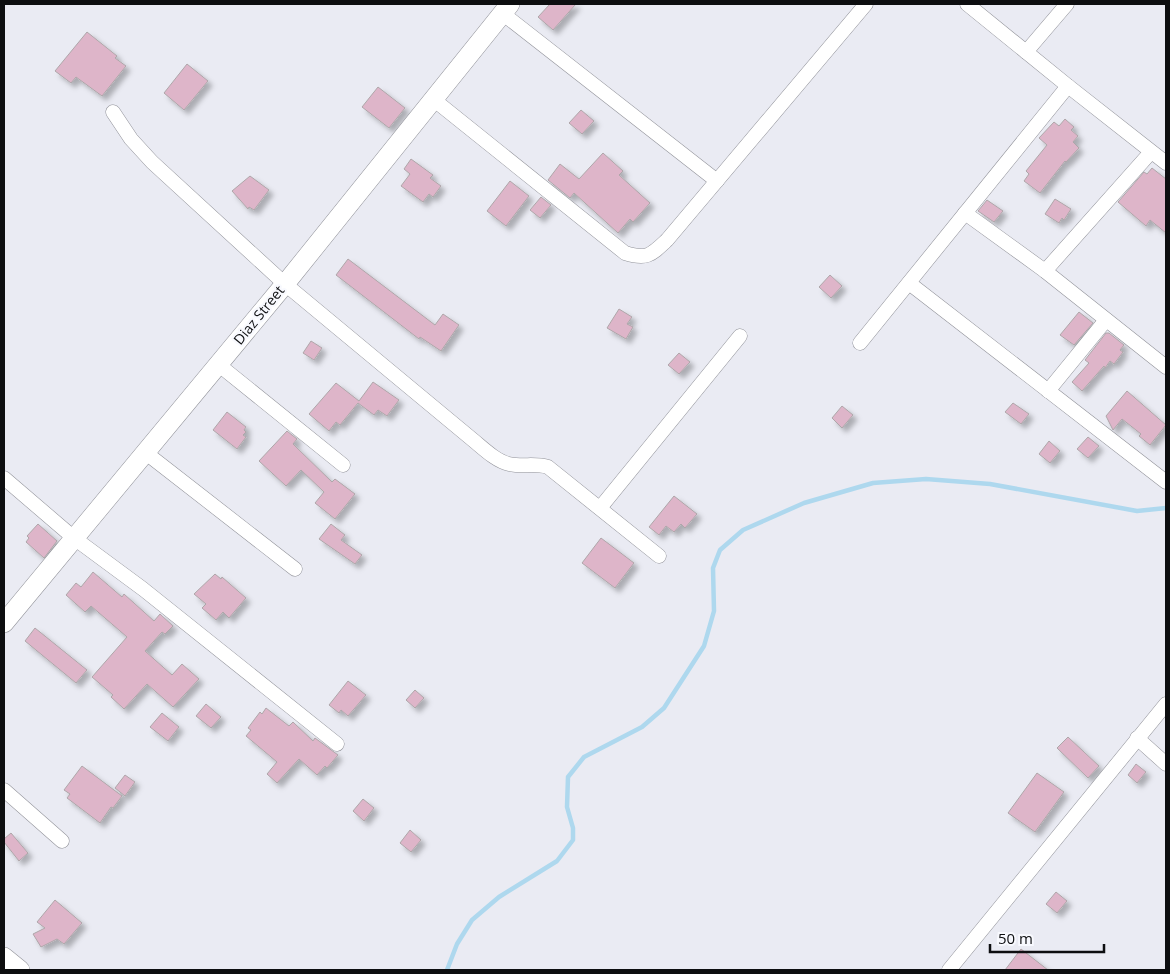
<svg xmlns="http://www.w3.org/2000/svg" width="1170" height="974" font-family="'Open Sans',sans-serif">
<defs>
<filter id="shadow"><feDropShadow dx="4.5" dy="4.5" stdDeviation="2.5" flood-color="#0004"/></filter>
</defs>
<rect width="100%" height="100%" fill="#eaebf3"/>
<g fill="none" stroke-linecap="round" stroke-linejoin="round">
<polyline stroke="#aed8ee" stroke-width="4.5" points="447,970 457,944 472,920 499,897 557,861 573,840 573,828 567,807 568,777 584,757 642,727 664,708 704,646 714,611 713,568 720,550 743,530 804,503 873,483 926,479 990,484 1137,511 1166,508"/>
</g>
<g fill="#deb5c9" stroke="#aea6a9" filter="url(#shadow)">
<polygon points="550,4 576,4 553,30 538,17"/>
<polygon points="87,32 117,56 115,58 126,66 102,96 76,77 71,83 55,71"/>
<polygon points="187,64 208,81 184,110 164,93"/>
<polygon points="378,87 405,108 389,128 362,107"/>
<polygon points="581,110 594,121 582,134 569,123"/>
<polygon points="1065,119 1074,127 1071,130 1078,136 1073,142 1079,148 1066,162 1065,161 1040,193 1024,181 1029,174 1026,171 1047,145 1039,138 1054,122 1059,126"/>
<polygon points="603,153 623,171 619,175 650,203 633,222 630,219 618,233 574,193 570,198 548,180 560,164 579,179"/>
<polygon points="411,159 433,175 430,178 441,186 433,197 429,194 423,202 401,186 410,174 404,169"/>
<polygon points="1152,168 1166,179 1166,233 1150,220 1146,226 1118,202 1144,172 1147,174"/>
<polygon points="250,176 269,190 254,210 249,207 248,209 232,191"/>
<polygon points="510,181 529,196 506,226 487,211"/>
<polygon points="541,197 551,205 540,218 530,210"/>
<polygon points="1055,199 1071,209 1064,220 1062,218 1059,223 1045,214"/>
<polygon points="987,200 1003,211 994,222 978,211"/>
<polygon points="348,259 435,325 443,314 459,325 441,351 420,337 419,339 336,275"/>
<polygon points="830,275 842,286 831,298 819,287"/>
<polygon points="619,309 632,317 627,324 633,327 626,339 607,328"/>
<polygon points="1079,312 1093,323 1074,345 1060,335"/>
<polygon points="1106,333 1109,333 1124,345 1120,350 1123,352 1114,364 1110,361 1105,368 1104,366 1082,391 1072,382 1089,363 1085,360"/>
<polygon points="311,341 322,348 314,360 303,353"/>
<polygon points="679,353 690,362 679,374 668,365"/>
<polygon points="373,382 399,400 387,416 378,410 374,415 358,403 340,425 336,422 329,431 309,414 336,383 359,401"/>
<polygon points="1127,391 1166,425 1150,445 1139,436 1141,434 1122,419 1113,430 1106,416"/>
<polygon points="1013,403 1029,414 1021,424 1005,412"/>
<polygon points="842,406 853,415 842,428 832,418"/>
<polygon points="227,412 246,427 244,430 246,432 243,435 246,437 237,449 213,430"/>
<polygon points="287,431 297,439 293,444 332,482 335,479 355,494 335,519 315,503 324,492 301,470 286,486 259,461"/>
<polygon points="1088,437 1099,446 1088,458 1077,449"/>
<polygon points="1049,441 1060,451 1050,463 1039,454"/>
<polygon points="674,496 697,514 685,528 681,524 674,532 666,526 659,535 649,527"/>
<polygon points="38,524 57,541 44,558 26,542 29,538 27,536"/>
<polygon points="331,524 345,535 341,540 362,555 355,564 319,539"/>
<polygon points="601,538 634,563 615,588 582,563"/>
<polygon points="93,572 122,597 124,594 154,621 160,614 173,626 165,634 162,632 145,651 172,675 182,664 199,679 173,707 147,684 124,709 111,697 113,695 92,677 127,637 91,606 85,612 66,595 76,583 81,587"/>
<polygon points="215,574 221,579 222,577 246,598 229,618 223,612 216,620 202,608 206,604 194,594"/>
<polygon points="35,628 87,670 76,683 25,641"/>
<polygon points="348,681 366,695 348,716 341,710 339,713 329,705"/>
<polygon points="415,690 424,698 415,708 406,700"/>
<polygon points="206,704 221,717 211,728 196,716"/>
<polygon points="266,708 289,726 293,722 313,741 315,738 338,755 327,768 325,766 317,775 299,759 277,783 267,774 277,762 246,736 251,730 248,728 260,712 262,714"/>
<polygon points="162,713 179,727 168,741 150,727"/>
<polygon points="1068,737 1099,766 1088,778 1057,748"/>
<polygon points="1136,764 1146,772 1137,783 1128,775"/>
<polygon points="82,766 122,796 113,808 111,807 100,823 67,798 70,794 64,790"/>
<polygon points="1037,773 1064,792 1035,832 1008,813"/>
<polygon points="125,775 135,782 125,796 115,788"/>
<polygon points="363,799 374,808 364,821 353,811"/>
<polygon points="410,830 421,840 411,852 400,843"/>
<polygon points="11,833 28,853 19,861 4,842 4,839"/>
<polygon points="1056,892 1067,901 1057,913 1046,904"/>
<polygon points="55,900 82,923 64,944 57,939 41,947 33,934 45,928 37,922"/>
<polygon points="1021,949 1048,970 1005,970"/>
</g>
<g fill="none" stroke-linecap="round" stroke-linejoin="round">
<defs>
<g id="street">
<polyline points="967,4 1068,86 1166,163"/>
<polyline points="502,13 717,181"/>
<polyline points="1026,52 1067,4"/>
<path d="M433,99L625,253C647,260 651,255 667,240L866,4"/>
<path d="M113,112L131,139L152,162L285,284L473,440C484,449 496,461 509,464C523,467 535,463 548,467L659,556"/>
<polyline points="965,213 1045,271 1166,367"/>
<polyline points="1045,271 1151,152"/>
<polyline points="909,283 1166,482"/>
<polyline points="860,343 1068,86"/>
<polyline points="219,365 343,465"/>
<polyline points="1048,391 1106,320"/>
<polyline points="146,453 295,569"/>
<polyline points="4,478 74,538 143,589 337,744"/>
<polyline points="600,508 740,336"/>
<polyline points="1137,738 1166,764"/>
<polyline points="4,790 62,841"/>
<polyline points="949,970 1166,704"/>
</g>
<g id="secondary">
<polyline points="4,623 285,284 510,4"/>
<polyline points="4,957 20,970"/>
</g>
</defs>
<use href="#street" stroke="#919299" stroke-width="15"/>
<use href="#secondary" stroke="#919299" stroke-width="20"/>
<use href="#street" stroke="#fff" stroke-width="14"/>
<use href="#secondary" stroke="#fff" stroke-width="19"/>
</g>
<g text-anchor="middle" stroke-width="4.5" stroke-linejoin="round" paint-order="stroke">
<g font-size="14" fill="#0d0e10" stroke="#f8f9fe">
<text transform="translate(259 315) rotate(-51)" y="5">Diaz Street</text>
</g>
</g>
<rect width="1170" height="974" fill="none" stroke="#0d0e10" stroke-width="10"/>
<path d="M990 944v8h114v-8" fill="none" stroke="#0d0e10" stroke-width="2.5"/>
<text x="998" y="944" font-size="15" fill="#0d0e10" stroke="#f8f9fe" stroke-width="4" paint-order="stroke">50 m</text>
</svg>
